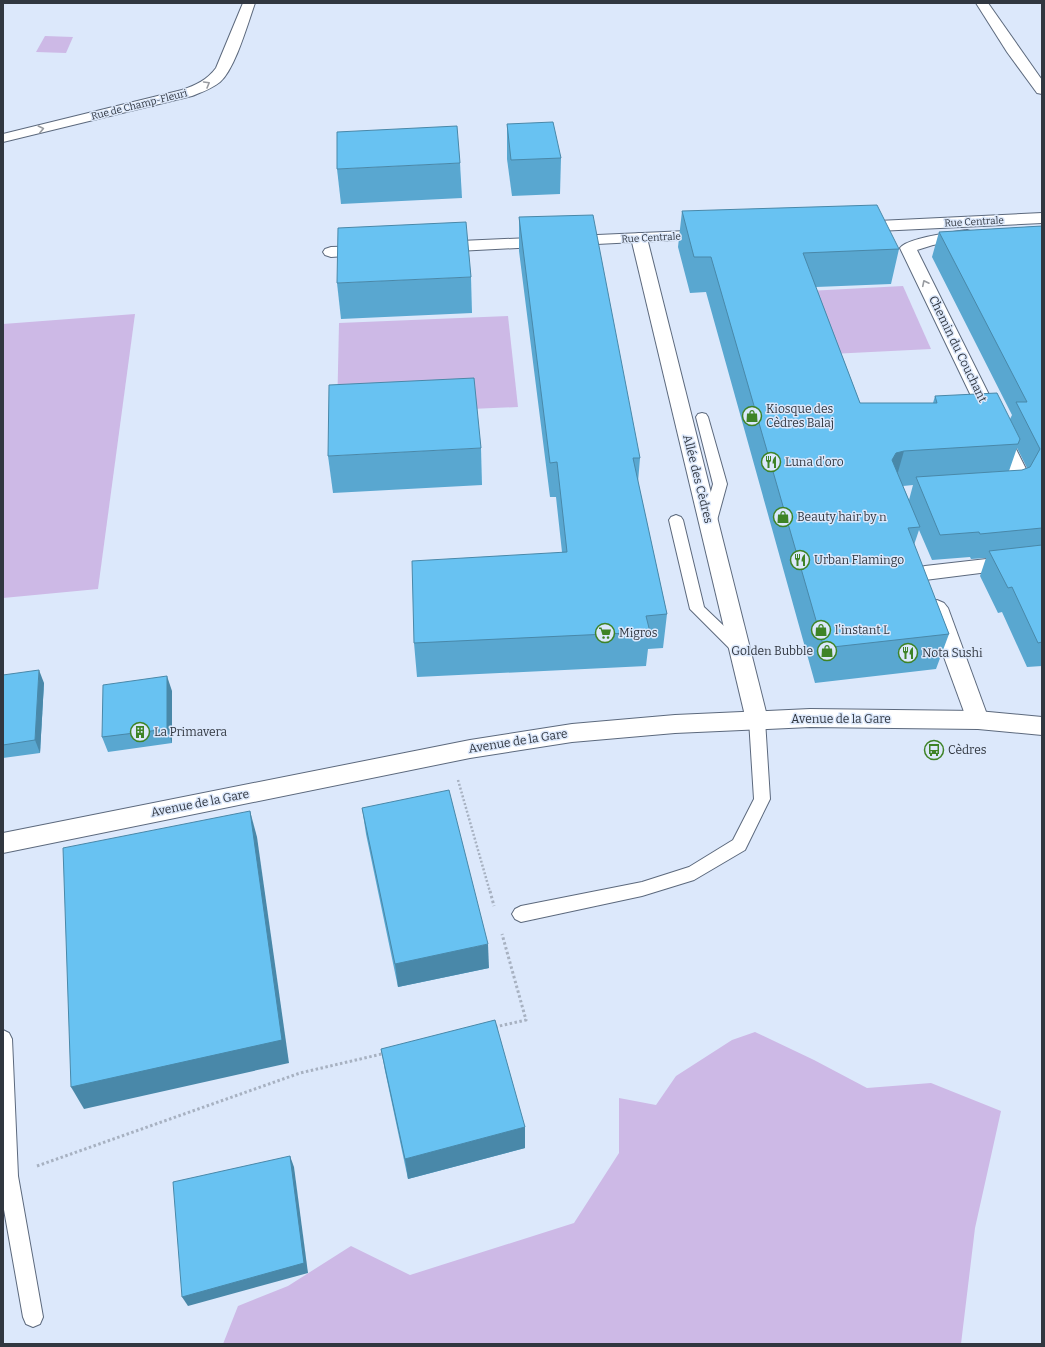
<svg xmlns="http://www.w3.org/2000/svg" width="1045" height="1347" font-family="Bitter,serif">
<rect width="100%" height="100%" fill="#dce8fb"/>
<g fill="#cdb9e6">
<polygon points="45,36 73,37 66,53 36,52"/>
<polygon points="903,286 931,349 831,354 808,291"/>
<polygon points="135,314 98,589 3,598 3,324"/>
<polygon points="508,316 518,407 337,415 339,323"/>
<polygon points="755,1032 814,1060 867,1088 931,1083 1001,1111 975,1228 961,1344 223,1344 238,1306 288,1286 351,1246 410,1275 574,1223 619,1153 619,1098 656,1105 676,1076 732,1040"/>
</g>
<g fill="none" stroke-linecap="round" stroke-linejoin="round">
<defs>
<g id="service">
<polygon points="702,413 706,414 708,417 727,484 716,524 714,527 704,527 702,524 713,484 696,417 698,414"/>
<polygon points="676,515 681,517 683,520 704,607 745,646 747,650 745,654 740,656 735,654 690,609 669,520 671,517"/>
<polygon points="757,714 762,716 765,720 770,799 745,850 694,880 642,896 521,922 515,919 512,914 515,909 521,906 642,882 689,867 733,840 754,799 749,720 752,716"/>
<polygon points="3,1030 9,1033 12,1039 18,1176 43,1317 40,1324 33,1327 26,1324 23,1317 3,1204"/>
</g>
<g id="pedestrian">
<polygon points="1042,213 1042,223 857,232 851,230 849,227 851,224 857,222"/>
<polygon points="709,230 715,232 717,235 715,238 438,252 432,250 430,247 432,244 438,242"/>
<polygon points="368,246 374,248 376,251 374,254 331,257 325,255 323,252 325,249 331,247"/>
</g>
<g id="minor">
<path d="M243,3H255C248,23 235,69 220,82C211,89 202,92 192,96L3,142V134L182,90C196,85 207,80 216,68Z"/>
<polygon points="976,3 988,3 1042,80 1042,94 1037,93 1007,52"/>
<path d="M967,230L973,232L975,235L973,238L933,245L917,250L1029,475L1019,492C1011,494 1004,495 996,493L993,488L996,483L1006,481L1009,475L900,248C907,238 953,232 967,230Z"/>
<polygon points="639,233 645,235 647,238 768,720 765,726 757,729 749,726 746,720 631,238 633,235"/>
<polygon points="1013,556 1020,558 1023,563 1020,568 925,580 918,578 915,573 918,568 925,566"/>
<polygon points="937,600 944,603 948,608 989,720 986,726 978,729 970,726 967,720 926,608 930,603"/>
</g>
<polygon id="tertiary" points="810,709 978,711 1042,717 1042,735 978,729 810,727 675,733 572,742 470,758 3,853 3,833 470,740 572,724 675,715"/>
</defs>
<use href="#service" stroke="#5c697d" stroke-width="2"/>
<use href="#pedestrian" stroke="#5c697d" stroke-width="2"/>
<use href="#minor" stroke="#5c697d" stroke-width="2"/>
<use href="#tertiary" stroke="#5c697d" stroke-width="2"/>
<polyline stroke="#a7b1c1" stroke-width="2.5" stroke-dasharray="2 2" stroke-linecap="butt" points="458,780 490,892"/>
<g stroke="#a7b1c1" stroke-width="3" stroke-dasharray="2.5 2.5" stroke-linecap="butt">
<polyline points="490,891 494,906"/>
<polyline points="495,1027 526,1020 502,934"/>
<polyline points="37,1166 300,1073 386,1053"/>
</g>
<use href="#service" fill="#fff" fill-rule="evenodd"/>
<use href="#pedestrian" fill="#fff" fill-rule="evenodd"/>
<use href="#minor" fill="#fff" fill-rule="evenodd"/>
<use href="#tertiary" fill="#fff" fill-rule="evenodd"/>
</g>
<g fill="#59a7d0" fill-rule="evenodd">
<polygon points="507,124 561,158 560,194 512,196 507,159"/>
<polygon points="460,163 462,198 341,204 337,169"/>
<path d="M682,211L899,249L891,284L816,287L860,403H933L935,396L1010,419L1012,415L932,257L939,232L1042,226V666L1027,667L1002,612L998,613L980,576L986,558L971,559L970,557L932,560L919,530L914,545L949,634L936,669L815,683L706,292L690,293L678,247ZM1017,448L1027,468L1022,470L1009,471ZM913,485L909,500L903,486Z"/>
<polygon points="519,217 640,458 638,482 667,614 663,648 648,649 646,666 417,677 414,643 562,552 556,497 550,497 519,251"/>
<polygon points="471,277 472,313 341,319 337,283"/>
<polygon points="481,448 482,485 333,493 328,456"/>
<polygon points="3,675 44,683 40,753 3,758"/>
<polygon points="172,691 172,743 108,752 102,737"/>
<polygon points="362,808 489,968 398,987 366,834"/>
<polygon points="381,1049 525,1127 525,1148 408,1179 385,1071"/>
</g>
<g fill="#4988a9">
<polygon points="904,451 894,486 892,460 896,453"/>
<polygon points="39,670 44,683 40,753 35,740"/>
<polygon points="167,676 172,691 172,743 167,729"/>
<polygon points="250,811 257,837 289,1063 84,1109 71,1087"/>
<polygon points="488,944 489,968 398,987 395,964"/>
<polygon points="525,1127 525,1148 408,1179 405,1159"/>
<polygon points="290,1156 294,1167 308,1273 188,1306 182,1297"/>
</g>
<g fill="#68c2f2" stroke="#4988a9">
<polygon points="553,122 561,158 511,160 507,124"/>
<polygon points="457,126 460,163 337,169 337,132"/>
<polygon points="877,205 899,249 803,253 860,403 937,403 935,396 997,393 1020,439 1018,444 904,451 896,453 892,460 920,527 908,528 949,634 824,648 711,257 694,257 682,211"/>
<polygon points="593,215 640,458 633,458 667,614 646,616 650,632 414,643 412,561 567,552 557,462 550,463 519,217"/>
<polygon points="466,222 471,277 337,283 338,228"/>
<polygon points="1042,226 1042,528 980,534 979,532 940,535 916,477 1022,470 1030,467 1040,449 1016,402 1027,402 939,232"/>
<polygon points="474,378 481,448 328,456 329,385"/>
<polygon points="1042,545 1042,642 1038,643 1012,587 1008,588 989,551"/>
<polygon points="39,670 35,740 3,745 3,675"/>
<polygon points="167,676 167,729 102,737 103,685"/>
<polygon points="449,790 488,944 395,964 362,808"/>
<polygon points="250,811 282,1040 71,1087 63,848"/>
<polygon points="495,1020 525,1127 405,1159 381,1049"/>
<polygon points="290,1156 304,1263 182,1297 173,1182"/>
</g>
<defs><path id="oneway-chevron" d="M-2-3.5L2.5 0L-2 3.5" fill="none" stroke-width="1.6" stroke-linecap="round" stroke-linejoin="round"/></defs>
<g stroke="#989ba0">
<use href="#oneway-chevron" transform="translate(207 84) rotate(-30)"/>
<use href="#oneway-chevron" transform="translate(41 129) rotate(-13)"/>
<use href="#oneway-chevron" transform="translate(925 283) rotate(-116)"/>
</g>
<defs>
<symbol id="shop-ring" viewBox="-11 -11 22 22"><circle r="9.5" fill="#dce8fb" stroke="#3e8327" stroke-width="1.5"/><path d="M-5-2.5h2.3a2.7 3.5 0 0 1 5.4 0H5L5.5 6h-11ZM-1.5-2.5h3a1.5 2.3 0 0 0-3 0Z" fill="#3e8327"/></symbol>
<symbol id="restaurant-ring" viewBox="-11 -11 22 22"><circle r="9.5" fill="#dce8fb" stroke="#3e8327" stroke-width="1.5"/><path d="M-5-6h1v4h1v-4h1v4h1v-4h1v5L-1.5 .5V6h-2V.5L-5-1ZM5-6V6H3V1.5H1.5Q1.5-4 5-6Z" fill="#3e8327"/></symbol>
<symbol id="supermarket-ring" viewBox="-11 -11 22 22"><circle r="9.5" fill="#dce8fb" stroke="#3e8327" stroke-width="1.5"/><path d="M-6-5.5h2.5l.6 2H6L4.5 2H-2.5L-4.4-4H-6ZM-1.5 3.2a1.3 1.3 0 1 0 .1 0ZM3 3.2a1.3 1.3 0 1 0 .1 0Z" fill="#3e8327"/></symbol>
<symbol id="building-ring" viewBox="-11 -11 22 22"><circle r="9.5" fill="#dce8fb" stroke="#3e8327" stroke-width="1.5"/><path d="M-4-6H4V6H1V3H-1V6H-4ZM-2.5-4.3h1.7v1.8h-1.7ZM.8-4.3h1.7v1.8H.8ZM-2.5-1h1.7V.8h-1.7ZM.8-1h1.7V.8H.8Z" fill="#3e8327"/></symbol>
<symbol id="bus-ring" viewBox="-11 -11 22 22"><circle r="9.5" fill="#dce8fb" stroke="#3e8327" stroke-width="1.5"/><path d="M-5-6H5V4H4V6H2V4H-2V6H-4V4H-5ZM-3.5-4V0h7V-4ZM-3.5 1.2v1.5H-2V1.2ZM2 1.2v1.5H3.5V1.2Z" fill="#3e8327"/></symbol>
</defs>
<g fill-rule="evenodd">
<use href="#shop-ring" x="741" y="405" width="22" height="22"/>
<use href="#restaurant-ring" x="760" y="451" width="22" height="22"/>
<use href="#shop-ring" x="772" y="506" width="22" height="22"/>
<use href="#restaurant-ring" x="789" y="549" width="22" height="22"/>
<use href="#shop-ring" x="810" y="619" width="22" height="22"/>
<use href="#supermarket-ring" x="594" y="622" width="22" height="22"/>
<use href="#shop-ring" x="816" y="640" width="22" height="22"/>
<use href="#restaurant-ring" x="897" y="642" width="22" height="22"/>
<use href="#building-ring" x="129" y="721" width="22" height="22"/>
<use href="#bus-ring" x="923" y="739" width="22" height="22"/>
</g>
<g text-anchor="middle" stroke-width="3" stroke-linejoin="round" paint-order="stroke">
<g font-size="10" fill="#313740" stroke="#dce8fb">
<text transform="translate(139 104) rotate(-14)" y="4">Rue de Champ-Fleuri</text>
<text transform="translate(974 221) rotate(-3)" y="4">Rue Centrale</text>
<text transform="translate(651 237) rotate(-3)" y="4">Rue Centrale</text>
</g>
<g font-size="12" fill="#313740" stroke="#dce8fb">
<text transform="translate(958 349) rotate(64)" y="4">Chemin du Couchant</text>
<text transform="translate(698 479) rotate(76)" y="4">Allée des Cèdres</text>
<text x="841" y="723">Avenue de la Gare</text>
<text transform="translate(518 741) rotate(-9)" y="4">Avenue de la Gare</text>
<text transform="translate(200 803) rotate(-11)" y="4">Avenue de la Gare</text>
</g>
<g font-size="12" fill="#313740" stroke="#dce8fb" text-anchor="start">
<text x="766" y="413">Kiosque des<tspan x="766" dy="14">Cèdres Balaj</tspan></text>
<text x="785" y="466">Luna d'oro</text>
<text x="797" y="521">Beauty hair by n</text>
<text x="814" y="564">Urban Flamingo</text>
<text x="835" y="634">l'instant L</text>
<text x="619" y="637">Migros</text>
<text x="813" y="655" text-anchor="end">Golden Bubble</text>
<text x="922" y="657">Nota Sushi</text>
<text x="154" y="736">La Primavera</text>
<text x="948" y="754">Cèdres</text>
</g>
</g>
<rect width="1045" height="1347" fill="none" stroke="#313740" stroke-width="8"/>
</svg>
